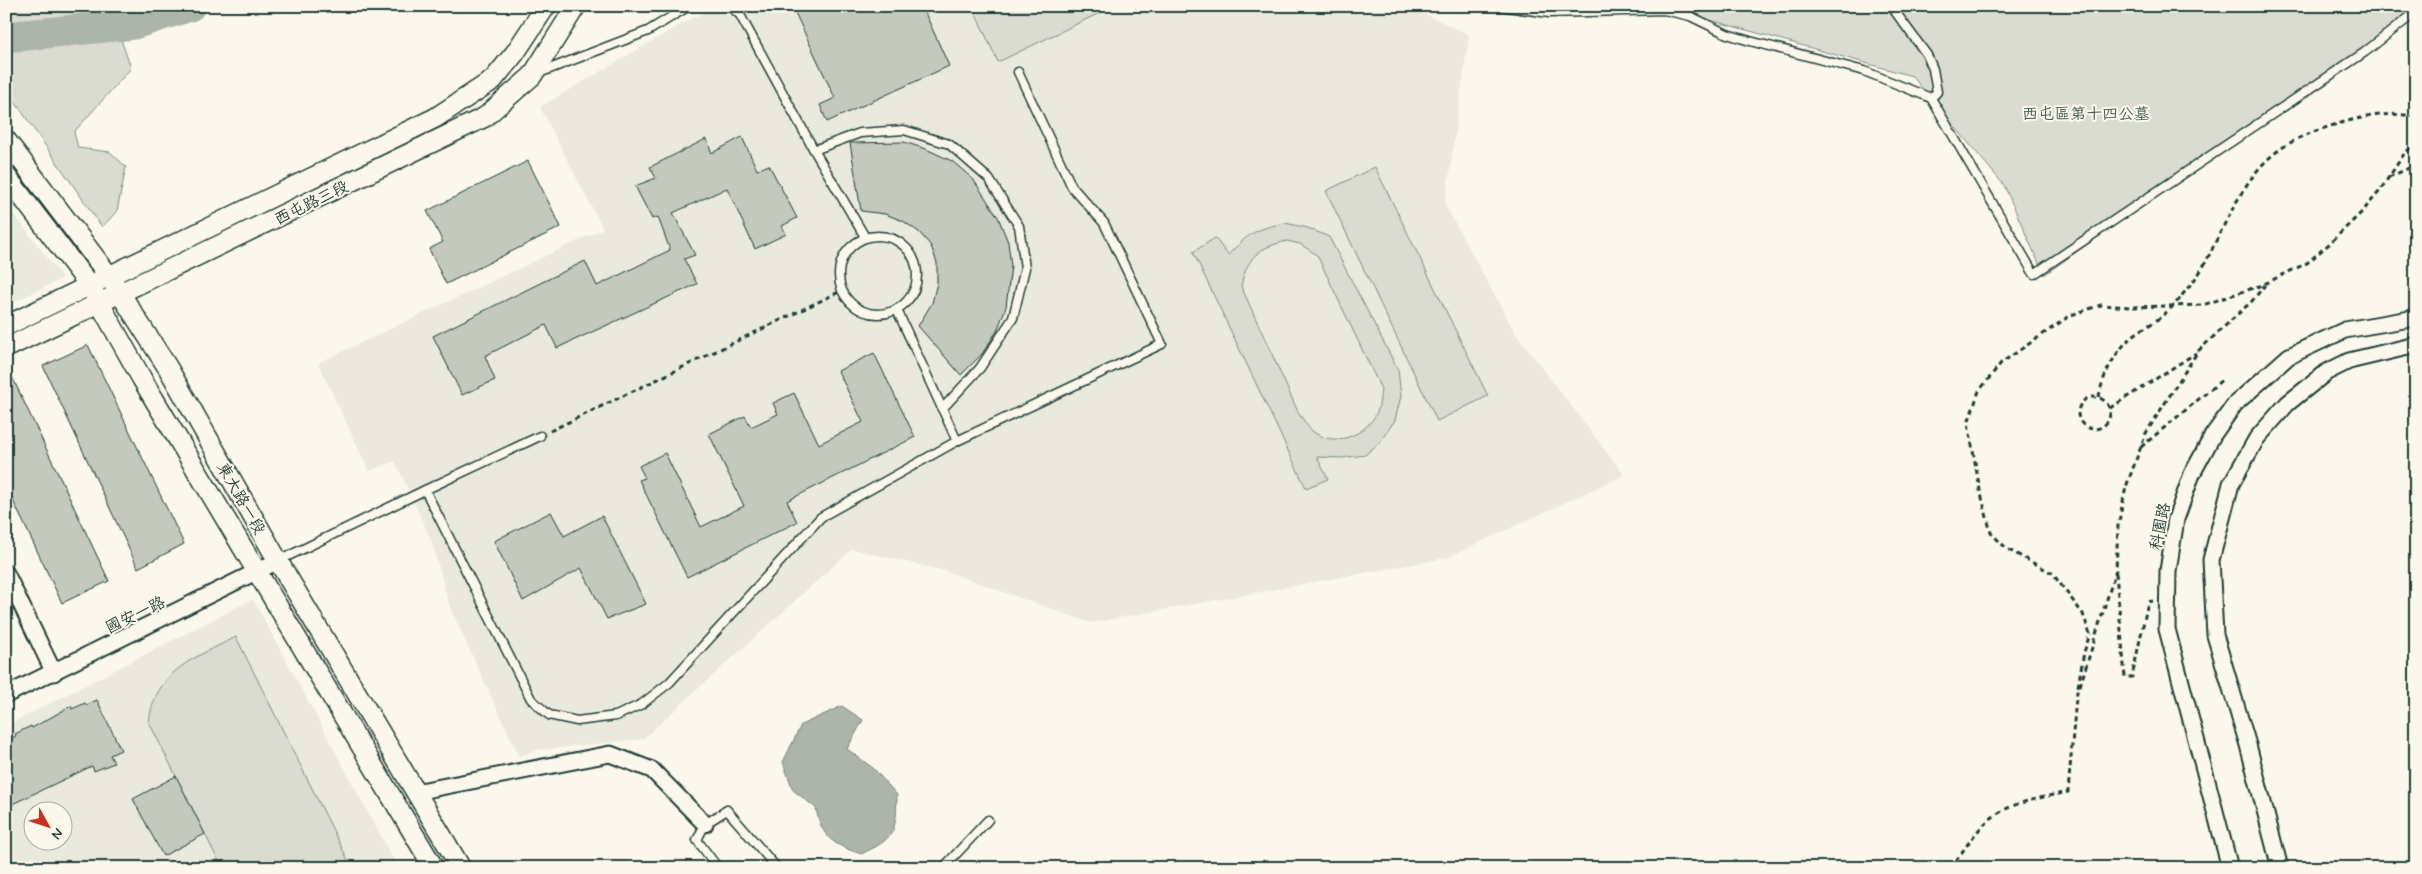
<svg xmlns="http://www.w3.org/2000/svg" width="2422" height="874" font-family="Mynerve,'LXGW WenKai TC',sans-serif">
<rect width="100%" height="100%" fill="#fbf7ec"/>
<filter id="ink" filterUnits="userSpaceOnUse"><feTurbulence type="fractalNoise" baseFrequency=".02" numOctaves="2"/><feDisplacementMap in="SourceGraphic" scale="10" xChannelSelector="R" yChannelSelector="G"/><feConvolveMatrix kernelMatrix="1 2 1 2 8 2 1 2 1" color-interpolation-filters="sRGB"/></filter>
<g filter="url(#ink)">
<g fill="#eae9de" fill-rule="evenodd">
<polygon points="717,6 1409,6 1469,35 1445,205 1516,334 1624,475 1446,558 1091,623 945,571 852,549 643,739 538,750 519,756 450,608 432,542 395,461 369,471 318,363 603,229 540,107 683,23"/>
<polygon points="6,204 63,278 6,306"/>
<path d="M253,599L398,868H6V726ZM32,812H62V842H32Z"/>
</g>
<g fill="#dbdcd1" stroke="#7d8c82" fill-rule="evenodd">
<polygon points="6,6 109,6 131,68 74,132 78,148 110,152 126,167 117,211 102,227 6,89"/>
<polygon points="972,6 1114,6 998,62"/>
<polygon points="1660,6 2416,6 2416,12 2044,275 2004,185 1912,76"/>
<polygon points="1375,167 1488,396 1437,421 1326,191"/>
<path d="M1285,223L1308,228L1329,237L1398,370L1401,396L1395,420L1380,442L1365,455L1341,458L1317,457L1328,479L1306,488L1193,252L1215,238L1228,255C1249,233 1255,229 1285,223ZM1287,241L1300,244L1317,255L1381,389C1380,396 1380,405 1377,412C1366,436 1333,449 1311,430C1307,426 1303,419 1299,414L1241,286C1247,257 1259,247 1287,241Z"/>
<path d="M236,637L352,868H222L149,722C155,670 195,658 236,637Z"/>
</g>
<path fill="#adb4aa" stroke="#74847b" d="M842,706L863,720L847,749L873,768L897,795C896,832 896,838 861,854C834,845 821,838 816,808L793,790L783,762L801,725Z"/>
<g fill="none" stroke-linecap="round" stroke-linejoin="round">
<polyline stroke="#adb4aa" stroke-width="31" points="6,37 134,24 190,6"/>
</g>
<g fill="#c4c9be" stroke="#1f3d34">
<polygon points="792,6 922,6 949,66 827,122 820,105 835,98"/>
<polygon points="742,137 757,170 769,165 797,218 782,226 786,234 755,249 727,188 673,213 695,255 684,259 697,284 557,348 546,325 485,356 495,380 462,395 433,336 585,261 597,286 670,250 658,217 652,219 635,186 656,178 650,167 706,139 712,153"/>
<polygon points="904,142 926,149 952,161 973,179 998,217 1008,242 1011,266 1006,307 997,331 982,354 961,375 918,326 932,303 937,283 937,263 931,246 919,232 903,221 885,214 861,211 850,143"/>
<polygon points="528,161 561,227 446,284 429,249 443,242 427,211"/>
<polygon points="88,345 184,544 138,568 43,366"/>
<polygon points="874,353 915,437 787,501 797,522 687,577 639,480 645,478 639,466 665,453 701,527 744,506 709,434 745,416 751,427 778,414 773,403 794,393 819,444 863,422 838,371"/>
<polygon points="6,364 109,581 62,603 6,486"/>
<polygon points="551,512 564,536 602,516 646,604 607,619 581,568 523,601 494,541"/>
<polygon points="97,700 121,750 110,755 114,763 94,771 92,766 6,807 6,741 16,736 15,734 31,726 32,728 71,706 72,709 85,703 86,705"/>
<polygon points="176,776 205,834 163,856 133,799"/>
</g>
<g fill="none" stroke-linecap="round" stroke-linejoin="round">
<defs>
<g id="service">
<polyline points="730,6 740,15 814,150 865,237"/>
<polyline points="1500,6 1549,13 1664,10 1690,16 1727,34 1750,41 1864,71 1931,98 2034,274 2365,52 2416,12"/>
<polyline points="1891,6 1927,55 1933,69 1937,92 1931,98"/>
<polyline points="539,73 648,31 689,6"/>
<polyline points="814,150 860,133 904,130 949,144 989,179 1019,226 1025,268 1013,318 980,368 942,409"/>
<circle cx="878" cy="275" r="39"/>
<polyline points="957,441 1162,344 1104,223 1072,187 1018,72"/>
<polyline points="425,490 540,436"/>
<polyline points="278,561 425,490 531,699 549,715 577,721 616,716 642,704 669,683 821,517 957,441 897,310"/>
<polyline points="718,868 697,840 705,824 727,810 777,868"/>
<polyline points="943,868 988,820"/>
</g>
<g id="minor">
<polyline points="6,573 54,673"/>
<polyline points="6,695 278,561"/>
<polyline points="415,792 610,754 652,770 705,824"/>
<polyline points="2230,868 2167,629 2168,571 2176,519 2192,474 2213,435 2235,404 2289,356 2345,330 2416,318"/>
<polyline points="2280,868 2248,745 2215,635 2211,560 2231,484 2257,438 2288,403 2327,372 2349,361 2416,345"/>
</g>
<g id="tertiary">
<polyline points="6,140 109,276 168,368 278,561 461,868"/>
<polyline points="6,176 90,286 142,379 434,868"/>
<polyline points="6,326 435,118 493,80 515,53 546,6"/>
<polyline points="6,348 485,117 532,76 576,6"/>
</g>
</defs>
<use href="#service" stroke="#1f3d34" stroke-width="11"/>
<use href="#minor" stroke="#1f3d34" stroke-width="19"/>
<use href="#tertiary" stroke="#1f3d34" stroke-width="22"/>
<g stroke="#1f3d34" stroke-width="3" stroke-dasharray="5 4" stroke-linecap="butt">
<polyline points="2389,177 2416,165"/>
<circle cx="2094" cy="413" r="16"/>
<path d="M2099,397C2102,375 2117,349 2134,335C2143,328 2154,323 2162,316C2174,307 2185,291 2195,279C2206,265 2212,248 2220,233C2253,168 2269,143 2341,123C2365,116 2392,111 2416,117"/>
<polyline points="2110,408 2196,353"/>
<polyline points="550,431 841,291"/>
<polyline points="2141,447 2223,379"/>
<polyline points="2116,573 2125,677 2132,677 2148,602 2153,601"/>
<polyline points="2080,686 2116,570 2118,526 2126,487 2146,433 2198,351 2252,301 2265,285"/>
<path d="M1951,868C1964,850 1977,827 1997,814C2017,801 2045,797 2068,792L2076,698L2084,652L2090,634L2083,614L2052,573L2007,549L1991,533L1980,490L1968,423L1979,391L2001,363L2071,315L2101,305L2130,307L2203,305L2262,285L2307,263L2329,244L2362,212L2379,192L2404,154L2416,143"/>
</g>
<use href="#service" stroke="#fbf7ec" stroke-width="8"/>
<use href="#minor" stroke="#fbf7ec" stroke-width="15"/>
<use href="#tertiary" stroke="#fbf7ec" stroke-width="19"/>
</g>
</g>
<g text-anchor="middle" stroke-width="4" stroke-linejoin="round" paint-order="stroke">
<g font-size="16" fill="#455d53" stroke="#fbf7ec">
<text x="2086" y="119">西屯區第十四公墓</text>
</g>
<g font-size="16" fill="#1f3d34" stroke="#fbf7ec">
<text transform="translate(311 202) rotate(-26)" y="6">西屯路三段</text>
<text transform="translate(242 498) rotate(60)" y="6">東大路一段</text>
<text transform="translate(2159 526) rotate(-78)" y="6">科園路</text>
<text transform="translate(135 614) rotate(-26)" y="6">國安一路</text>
</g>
</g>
<rect width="2422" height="874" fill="none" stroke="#fbf7ec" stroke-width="25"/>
<rect x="12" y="12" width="2397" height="849" fill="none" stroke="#1f3d34" stroke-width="2" filter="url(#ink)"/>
<g transform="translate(48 826) rotate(130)"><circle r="24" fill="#fbf7ec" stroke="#a3ada2"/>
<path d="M0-4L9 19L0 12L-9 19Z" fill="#c8321e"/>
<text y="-8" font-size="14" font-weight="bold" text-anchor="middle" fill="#1f3d34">N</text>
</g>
</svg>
